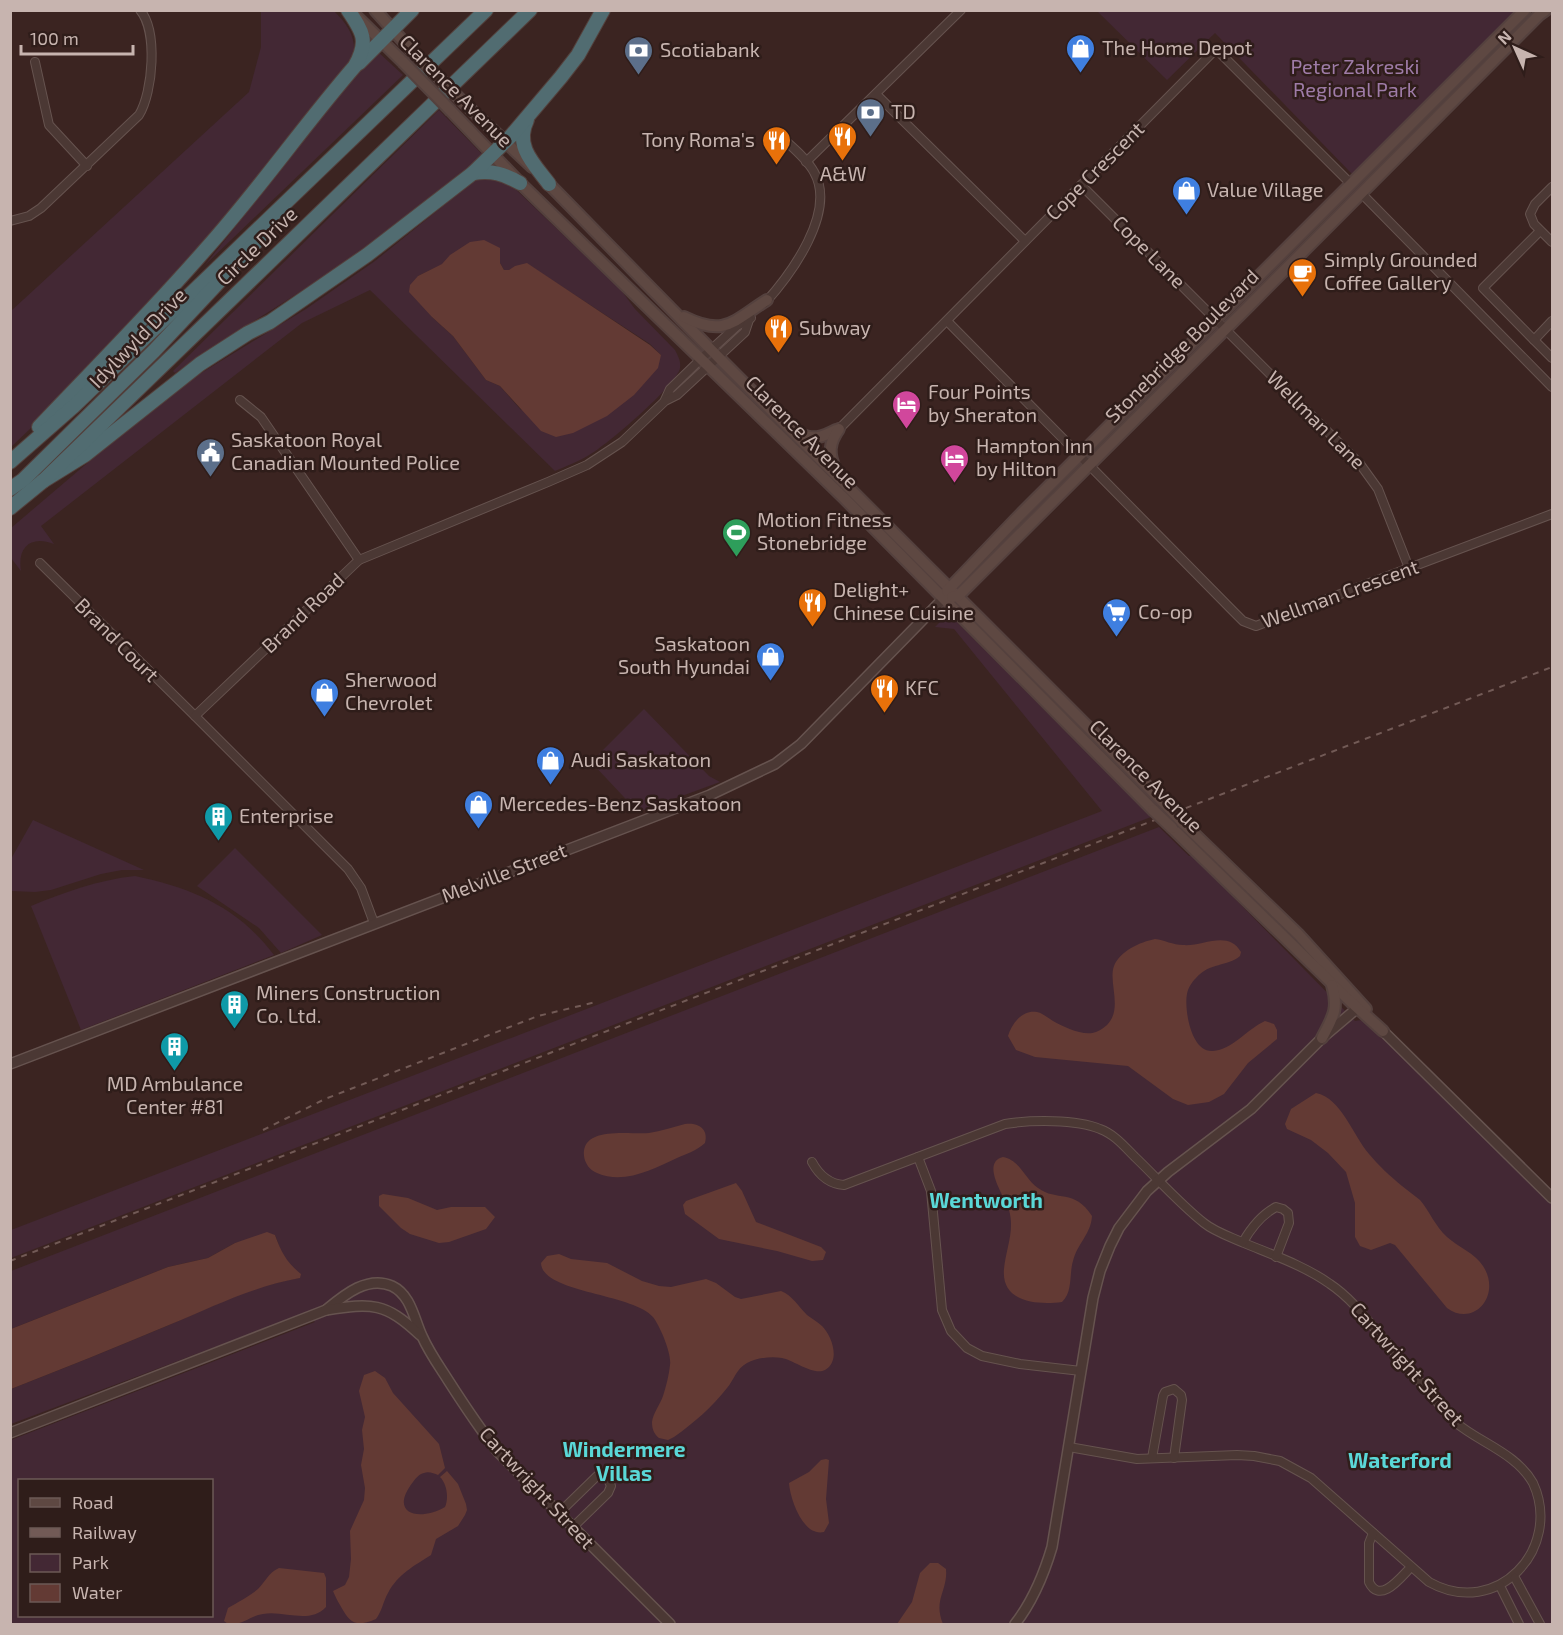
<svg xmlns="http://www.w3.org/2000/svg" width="1563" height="1635" font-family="'Exo 2',sans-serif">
<rect width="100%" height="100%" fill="#3b2421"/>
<g fill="#432834" fill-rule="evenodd">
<path d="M261,11H334C347,24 356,36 354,56L214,232L31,428L11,447V311L249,92L261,47Z"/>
<polygon points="1097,11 1525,11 1353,175 1215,33 1167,80"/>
<polygon points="377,51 403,75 205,265 244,216 330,99"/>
<path d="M439,110L482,154L481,158C432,195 383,236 332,271C280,306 226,337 175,373L173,371Z"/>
<path d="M479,177L508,182L621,290L635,309L675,350C678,356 681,361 680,368C677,385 606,446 589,455C578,462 566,466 555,471L370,290L302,323L41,526L54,544C31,535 17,547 21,571L11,558V528L125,431L185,383L306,309L375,261ZM500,248V263L504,270H509L527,264L650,344L661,355L521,410L500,386L486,380L453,336L432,317L418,276L443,264Z"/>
<polygon points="949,617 954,619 1151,817 11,1258 11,1230 1102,811 954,629 935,627 943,619"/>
<polygon points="644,709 709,776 720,782 638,812 591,762"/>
<polygon points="33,820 144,870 122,870 101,874 51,890 35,892 11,891 11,859"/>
<path d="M1159,827L1189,856L1192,855L1355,1021C1367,1018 1372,1026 1381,1033L1552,1205V1624H11V1440L315,1322L302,1314L11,1424V1389C64,1368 117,1347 169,1325C214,1306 251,1286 299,1278L282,1254L275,1235L235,1243L208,1258L168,1267L11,1329V1271ZM20,1480H212V1616H20Z"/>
<polygon points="235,848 322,935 281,953 259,928 197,886"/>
<path d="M135,876C192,888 238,907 274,955L81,1030L31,906C65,892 98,880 135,876Z"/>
</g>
<g fill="#633a34">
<polygon points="484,240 500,248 500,263 504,270 509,270 515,266 527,263 650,345 661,355 658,368 634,395 607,416 573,433 556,437 541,431 500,386 486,380 453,336 432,317 409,292 410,285 418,276 442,264 450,255 470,242"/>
<path d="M1155,939C1164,940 1173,945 1183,945C1202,947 1228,929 1241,952L1240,956C1227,967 1210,962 1196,978C1192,982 1188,988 1187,994C1184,1009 1191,1053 1213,1051C1232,1050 1247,1029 1265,1021L1274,1024L1277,1030V1039L1248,1063L1224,1094L1209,1102L1188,1105L1173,1099L1128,1066L1035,1057L1016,1050L1008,1036C1011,1025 1022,1009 1037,1012C1042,1013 1048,1018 1053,1021C1064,1027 1084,1037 1096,1032C1129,1018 1107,985 1114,966C1120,951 1140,942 1155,939Z"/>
<path d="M1316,1093C1341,1098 1353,1135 1369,1154C1378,1165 1390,1176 1402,1186C1408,1191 1414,1195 1420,1200C1430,1212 1435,1226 1447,1237C1458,1247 1475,1253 1483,1266C1502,1295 1474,1328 1447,1308L1395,1245L1390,1243L1371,1250L1360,1246L1355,1237V1203L1346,1172L1328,1153L1311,1140L1287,1129L1285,1124L1291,1109Z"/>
<path d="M685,1124C698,1122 709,1129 705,1143C696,1151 688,1153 677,1158C653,1169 624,1185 597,1173C590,1170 585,1164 584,1156C581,1125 631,1135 649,1133C661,1131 673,1127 685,1124Z"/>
<path d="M1003,1157C1020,1160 1025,1179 1038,1188C1057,1202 1074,1188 1092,1216C1091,1234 1077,1244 1073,1261C1069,1274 1073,1292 1062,1302C1038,1305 1001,1303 1004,1269C1006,1248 1015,1231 1009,1210C1005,1197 980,1163 1003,1157Z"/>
<polygon points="736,1183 742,1191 756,1222 821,1247 826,1252 823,1260 812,1261 777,1251 719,1239 685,1214 683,1205 686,1201"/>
<polygon points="383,1194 408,1198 437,1210 451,1207 485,1207 495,1217 486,1229 449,1242 439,1243 410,1234 401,1228 379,1206 379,1196"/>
<path d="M267,1232L275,1235C281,1252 287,1263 301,1274L300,1278C251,1287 215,1306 169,1325C117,1347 64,1368 11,1389V1329L168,1267L208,1258L235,1243Z"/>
<path d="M559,1254L571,1259L607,1263L642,1281L659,1286L671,1287L706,1279L716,1283L735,1297L741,1299L781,1291C793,1296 798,1306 807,1315C812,1319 818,1322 822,1326C832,1336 841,1361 825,1370C814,1376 793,1360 782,1358C771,1356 756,1358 747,1363C736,1369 734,1380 727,1388C712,1407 694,1423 674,1437L668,1440L659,1438C654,1434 652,1429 652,1422C653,1413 660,1405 663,1396C666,1387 669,1375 670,1365C672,1354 660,1326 653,1317C632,1293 542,1293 541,1263L547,1256Z"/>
<path d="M375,1371L385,1378L393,1393L439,1444L445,1468L438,1475C434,1473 428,1471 424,1473C419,1474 416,1478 413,1482C388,1514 419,1522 445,1507C449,1498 447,1484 440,1477L447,1471L458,1484L466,1504L467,1510L465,1515L458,1526L436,1539L431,1555C414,1566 398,1574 388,1593C383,1602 382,1611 376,1619C355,1628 350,1623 340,1605C337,1600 335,1596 333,1591L345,1585L349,1577L351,1559L350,1531L364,1500L365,1488L361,1465L364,1449L362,1430L365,1417L359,1391L364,1375Z"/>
<path d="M826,1459L829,1460L826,1499L829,1523L824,1532C803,1537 790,1499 789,1483L809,1472L821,1460Z"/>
<path d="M930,1563H938L946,1569C948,1591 933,1599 943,1624H897L912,1602L920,1573Z"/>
<path d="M279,1568L324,1573L326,1578V1607C309,1625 284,1610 263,1614C249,1616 245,1625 228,1624L224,1621L228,1608C238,1602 250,1596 258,1589C266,1581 268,1573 279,1568Z"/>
</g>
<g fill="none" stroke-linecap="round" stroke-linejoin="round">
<defs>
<g id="minor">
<polyline points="35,62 49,125 87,166"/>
<polyline points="876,94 1025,241"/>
<polyline points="806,162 961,10"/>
<polyline points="1081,185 1360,464 1378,489 1409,568"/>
<polyline points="1552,187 1535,204 1530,214 1534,224 1552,242"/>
<polyline points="1362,194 1552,387"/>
<path d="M10,221L29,216L41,208L139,115C153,92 158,31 140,10"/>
<polyline points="1540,231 1483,288 1534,340 1552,321"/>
<path d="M765,303C791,274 837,212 814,172C806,157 788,144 776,132"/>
<polyline points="947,321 1233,611 1243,621 1256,626 1552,514"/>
<polyline points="1534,340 1552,358"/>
<polyline points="240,400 261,417 359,560"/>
<polyline points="665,400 670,389 702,358 737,326 751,318"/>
<polyline points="839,429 1216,49 1351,184"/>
<polyline points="40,563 195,716"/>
<polyline points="374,923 361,888 348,869 195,716 359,560 548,482 587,465 622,442 665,401 677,395 745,332 749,320"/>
<polyline points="918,1157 931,1191 942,1310 951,1331 967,1348 982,1356 1020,1364 1081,1371"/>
<path d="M812,1162C819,1175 829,1184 844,1185L1005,1124C1031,1120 1076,1119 1100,1129C1114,1134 1124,1146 1135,1157C1158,1179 1179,1203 1204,1223C1215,1232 1231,1237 1244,1243C1273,1255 1305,1266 1330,1284C1348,1296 1362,1313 1375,1329C1393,1350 1410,1371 1428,1391C1437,1401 1445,1413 1455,1422C1480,1443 1516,1453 1533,1483C1563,1548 1497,1620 1429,1582L1311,1478L1280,1461L1254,1456L1237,1455L1137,1459L1069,1447"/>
<path d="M1243,1242C1251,1228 1261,1215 1276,1207L1283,1209L1288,1213L1289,1223L1276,1257"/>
<polyline points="1152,1458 1163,1396 1165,1392 1174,1389 1181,1395 1182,1400 1174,1458"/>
<polyline points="559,1513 597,1476 608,1479 611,1486 608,1493 573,1527"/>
<path d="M1373,1533L1369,1543V1582C1380,1605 1401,1577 1411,1567"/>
<polyline points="1515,1578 1540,1624"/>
<polyline points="1500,1586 1519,1624"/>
</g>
<g id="tertiary">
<polyline points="1383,1031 1552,1198"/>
<polyline points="10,1064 710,795 775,764 801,744 943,599"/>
<path d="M326,1310C343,1296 367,1275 392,1286C411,1295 414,1319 422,1336C429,1352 439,1366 448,1380C464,1405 480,1429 498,1452L670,1624"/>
<path d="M10,1433L326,1310C372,1303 385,1302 420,1335"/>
<path d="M1015,1624C1033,1601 1044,1574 1052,1547L1093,1298L1100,1271L1110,1246L1119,1228L1147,1191L1168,1172L1251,1109L1322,1038L1361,1005"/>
</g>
<g id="secondary">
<polyline points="375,10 413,52"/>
<polyline points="356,16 403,62"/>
<polyline points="461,100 532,167"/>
<polyline points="451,111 520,183 844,498 1153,810"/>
<polyline points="545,180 724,363 1166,805"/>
<path d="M684,317C725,337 732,322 767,300"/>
<path d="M798,433C813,440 821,438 836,430"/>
<path d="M836,470C828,454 829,443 839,429"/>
<polyline points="947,591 1015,520 1525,10"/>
<path d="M952,597L958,596C1152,402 1346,210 1539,15L1546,10"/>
<polyline points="1183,823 1298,934 1366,1009"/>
<polyline points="1172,828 1351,1002 1383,1031"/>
<path d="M1322,1038C1333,1017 1339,1009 1332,985"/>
</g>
<g id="motorway">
<polyline points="359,63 412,10"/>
<path d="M527,120C514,146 534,164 549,184"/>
<path d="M473,173C492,170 504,174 520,183"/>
<path d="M39,427C95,368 152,311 205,250C258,191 303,126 355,66C369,41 363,32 348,10"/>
<polyline points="10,462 74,406 486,10"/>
<polyline points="43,481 85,455 200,364 248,333 270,322 367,255 473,173 511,136 561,77 578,55 603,10"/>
<polyline points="10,489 23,480 154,351 259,239"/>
<polyline points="10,508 43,481 530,10"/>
</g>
</defs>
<use href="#minor" stroke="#66534f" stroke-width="10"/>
<use href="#tertiary" stroke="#66534f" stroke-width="12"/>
<use href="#secondary" stroke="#54413e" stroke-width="14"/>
<use href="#motorway" stroke="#53403c" stroke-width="16"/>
<use href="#minor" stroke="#4b3834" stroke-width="8"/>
<use href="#tertiary" stroke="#4b3834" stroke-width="9"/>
<use href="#secondary" stroke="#5e4842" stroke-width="10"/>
<use href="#motorway" stroke="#516c71" stroke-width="14"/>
<g stroke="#725a56" stroke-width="2" stroke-dasharray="6 6" stroke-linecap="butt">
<polyline points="263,1130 325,1099 507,1028 538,1016 596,1002"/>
<polyline points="10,1261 1552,667"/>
</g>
<defs>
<g id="secondary-bridge">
<polyline points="413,52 461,100"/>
<polyline points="403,62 451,111"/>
<polyline points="1166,805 1183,823"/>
<polyline points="1153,810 1172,828"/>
</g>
</defs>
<use href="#secondary-bridge" stroke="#54413e" stroke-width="14" stroke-linecap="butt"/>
<use href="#secondary-bridge" stroke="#5e4842" stroke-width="10"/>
</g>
<defs>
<symbol id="shop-pin" viewBox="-11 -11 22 30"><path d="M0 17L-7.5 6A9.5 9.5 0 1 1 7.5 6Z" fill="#3f7fe0" stroke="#2f1d1a"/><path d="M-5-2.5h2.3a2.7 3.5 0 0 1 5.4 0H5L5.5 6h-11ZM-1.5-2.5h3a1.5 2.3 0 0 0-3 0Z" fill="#fff"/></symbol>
<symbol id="bank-pin" viewBox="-11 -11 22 30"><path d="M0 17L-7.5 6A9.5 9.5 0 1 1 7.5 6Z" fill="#5c6f8a" stroke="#2f1d1a"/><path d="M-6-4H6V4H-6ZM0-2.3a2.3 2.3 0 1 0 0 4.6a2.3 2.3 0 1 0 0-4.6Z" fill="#fff"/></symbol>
<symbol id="restaurant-pin" viewBox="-11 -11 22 30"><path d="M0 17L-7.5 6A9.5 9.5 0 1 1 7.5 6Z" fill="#e8710a" stroke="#2f1d1a"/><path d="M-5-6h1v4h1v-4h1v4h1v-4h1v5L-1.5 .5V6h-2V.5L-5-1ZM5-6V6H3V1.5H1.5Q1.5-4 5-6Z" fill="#fff"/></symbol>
<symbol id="cafe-pin" viewBox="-11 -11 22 30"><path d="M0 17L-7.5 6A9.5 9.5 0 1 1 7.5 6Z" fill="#e8710a" stroke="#2f1d1a"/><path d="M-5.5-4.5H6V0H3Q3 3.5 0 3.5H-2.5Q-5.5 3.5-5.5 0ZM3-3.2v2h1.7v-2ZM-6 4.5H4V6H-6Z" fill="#fff"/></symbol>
<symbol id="hotel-pin" viewBox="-11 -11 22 30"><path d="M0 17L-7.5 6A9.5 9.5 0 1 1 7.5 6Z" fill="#d1479c" stroke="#2f1d1a"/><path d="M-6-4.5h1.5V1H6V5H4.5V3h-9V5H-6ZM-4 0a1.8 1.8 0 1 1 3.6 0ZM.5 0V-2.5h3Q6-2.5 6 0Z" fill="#fff"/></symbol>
<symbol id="civic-pin" viewBox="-11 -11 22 30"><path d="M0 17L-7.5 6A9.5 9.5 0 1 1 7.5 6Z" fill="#5c6f8a" stroke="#2f1d1a"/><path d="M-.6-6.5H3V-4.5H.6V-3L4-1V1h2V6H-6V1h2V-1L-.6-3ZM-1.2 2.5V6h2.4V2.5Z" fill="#fff"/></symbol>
<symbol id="stadium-pin" viewBox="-11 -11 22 30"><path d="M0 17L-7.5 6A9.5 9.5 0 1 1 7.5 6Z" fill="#2e9e5b" stroke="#2f1d1a"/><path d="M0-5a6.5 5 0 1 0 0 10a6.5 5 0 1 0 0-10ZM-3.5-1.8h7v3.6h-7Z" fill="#fff"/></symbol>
<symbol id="supermarket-pin" viewBox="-11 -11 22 30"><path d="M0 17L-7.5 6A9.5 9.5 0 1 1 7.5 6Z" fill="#3f7fe0" stroke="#2f1d1a"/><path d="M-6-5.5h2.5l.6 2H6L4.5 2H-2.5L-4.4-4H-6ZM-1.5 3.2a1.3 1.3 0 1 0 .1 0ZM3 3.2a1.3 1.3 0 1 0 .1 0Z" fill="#fff"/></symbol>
<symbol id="building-pin" viewBox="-11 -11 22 30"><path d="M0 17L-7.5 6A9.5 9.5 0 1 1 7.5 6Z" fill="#0f9aa8" stroke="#2f1d1a"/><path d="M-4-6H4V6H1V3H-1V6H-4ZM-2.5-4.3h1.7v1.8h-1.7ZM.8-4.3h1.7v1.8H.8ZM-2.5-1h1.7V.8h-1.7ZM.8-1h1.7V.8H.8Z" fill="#fff"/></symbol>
</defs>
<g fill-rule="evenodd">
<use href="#shop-pin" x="1064" y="32" width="33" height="45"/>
<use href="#bank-pin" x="622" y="34" width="33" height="45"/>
<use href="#bank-pin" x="854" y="96" width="33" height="45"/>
<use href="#restaurant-pin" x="826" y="120" width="33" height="45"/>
<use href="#restaurant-pin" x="760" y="124" width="33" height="45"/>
<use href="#shop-pin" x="1170" y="174" width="33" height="45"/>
<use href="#cafe-pin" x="1286" y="256" width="33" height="45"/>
<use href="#restaurant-pin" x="762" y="312" width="33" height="45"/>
<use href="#hotel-pin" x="890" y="388" width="33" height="45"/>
<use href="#civic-pin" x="194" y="436" width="33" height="45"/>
<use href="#hotel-pin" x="938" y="442" width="33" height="45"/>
<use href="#stadium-pin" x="720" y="516" width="33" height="45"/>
<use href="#restaurant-pin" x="796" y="586" width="33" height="45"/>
<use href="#supermarket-pin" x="1100" y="596" width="33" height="45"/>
<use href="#shop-pin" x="754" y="640" width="33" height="45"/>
<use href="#restaurant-pin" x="868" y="672" width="33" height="45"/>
<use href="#shop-pin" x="308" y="676" width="33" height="45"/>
<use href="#shop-pin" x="534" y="744" width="33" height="45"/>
<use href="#shop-pin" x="462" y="788" width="33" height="45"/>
<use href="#building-pin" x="202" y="800" width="33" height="45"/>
<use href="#building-pin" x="218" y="988" width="33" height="45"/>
<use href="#building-pin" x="158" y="1030" width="33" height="45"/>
</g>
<g text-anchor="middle" stroke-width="5" stroke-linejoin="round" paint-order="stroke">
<g font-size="20" fill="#c7b4af" stroke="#2f1d1a" text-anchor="start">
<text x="1102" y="55">The Home Depot</text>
<text x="660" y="57">Scotiabank</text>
<text x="891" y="119">TD</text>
<text x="755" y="147" text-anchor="end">Tony Roma's</text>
<text x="843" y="181" text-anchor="middle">A&amp;W</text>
<text x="1207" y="197">Value Village</text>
<text x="1324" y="267">Simply Grounded<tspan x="1324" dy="23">Coffee Gallery</tspan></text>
<text x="799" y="335">Subway</text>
<text x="928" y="399">Four Points<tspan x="928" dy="23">by Sheraton</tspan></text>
<text x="231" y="447">Saskatoon Royal<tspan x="231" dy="23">Canadian Mounted Police</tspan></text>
<text x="976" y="453">Hampton Inn<tspan x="976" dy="23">by Hilton</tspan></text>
<text x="757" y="527">Motion Fitness<tspan x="757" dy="23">Stonebridge</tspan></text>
<text x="833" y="597">Delight+<tspan x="833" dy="23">Chinese Cuisine</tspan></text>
<text x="1138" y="619">Co-op</text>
<text x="750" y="651" text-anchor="end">Saskatoon<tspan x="750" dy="23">South Hyundai</tspan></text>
<text x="345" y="687">Sherwood<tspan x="345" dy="23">Chevrolet</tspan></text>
<text x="905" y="695">KFC</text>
<text x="571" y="767">Audi Saskatoon</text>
<text x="499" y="811">Mercedes-Benz Saskatoon</text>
<text x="239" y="823">Enterprise</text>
<text x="256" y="1000">Miners Construction<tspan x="256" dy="23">Co. Ltd.</tspan></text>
<text x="175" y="1091" text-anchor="middle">MD Ambulance<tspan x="175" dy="23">Center #81</tspan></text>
</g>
<g font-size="20" fill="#9f7ca8" stroke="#2f1d1a">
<text x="1355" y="74">Peter Zakreski<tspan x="1355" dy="23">Regional Park</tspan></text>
</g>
<g font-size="20" fill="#c7b4af" stroke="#2f1d1a">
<text transform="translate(456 91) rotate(45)" y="7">Clarence Avenue</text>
<text transform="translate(1095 171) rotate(-45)" y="7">Cope Crescent</text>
<text transform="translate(257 246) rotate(-44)" y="7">Circle Drive</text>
<text transform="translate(1149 252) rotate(45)" y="7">Cope Lane</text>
<text transform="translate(138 338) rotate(-46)" y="7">Idylwyld Drive</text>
<text transform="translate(1182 346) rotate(-45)" y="7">Stonebridge Boulevard</text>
<text transform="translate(1316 420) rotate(45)" y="7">Wellman Lane</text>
<text transform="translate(802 432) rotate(45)" y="7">Clarence Avenue</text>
<text transform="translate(1340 594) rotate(-20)" y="7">Wellman Crescent</text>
<text transform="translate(303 613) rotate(-44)" y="7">Brand Road</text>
<text transform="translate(117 640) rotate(45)" y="7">Brand Court</text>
<text transform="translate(1146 776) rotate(45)" y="7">Clarence Avenue</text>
<text transform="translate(504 873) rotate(-21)" y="7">Melville Street</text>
<text transform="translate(1407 1364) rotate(48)" y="7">Cartwright Street</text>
<text transform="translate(537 1488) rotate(47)" y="7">Cartwright Street</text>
</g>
<g font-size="21" font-weight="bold" fill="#5ad8d7" stroke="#2f1d1a">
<text x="986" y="1208">Wentworth</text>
<text x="624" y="1457">Windermere<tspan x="624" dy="24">Villas</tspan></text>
<text x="1400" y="1468">Waterford</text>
</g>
</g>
<rect width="1563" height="1635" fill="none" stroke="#c7b4af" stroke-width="24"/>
<rect x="18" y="1479" width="195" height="138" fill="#2f1d1a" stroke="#6c5956" stroke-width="1.5"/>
<rect x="30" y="1498" width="30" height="9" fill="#5e4842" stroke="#6c5956" stroke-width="1.5"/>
<text x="72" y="1509" font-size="18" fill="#c7b4af">Road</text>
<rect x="30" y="1528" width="30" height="9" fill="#725a56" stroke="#6c5956" stroke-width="1.5"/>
<text x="72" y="1539" font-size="18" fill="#c7b4af">Railway</text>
<rect x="30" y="1554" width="30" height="18" fill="#432834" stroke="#6c5956" stroke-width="1.5"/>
<text x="72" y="1569" font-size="18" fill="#c7b4af">Park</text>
<rect x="30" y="1584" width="30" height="18" fill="#633a34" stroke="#6c5956" stroke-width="1.5"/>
<text x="72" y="1599" font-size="18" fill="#c7b4af">Water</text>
<g transform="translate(1515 48) rotate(315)" stroke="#2f1d1a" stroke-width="4.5" paint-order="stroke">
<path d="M0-4.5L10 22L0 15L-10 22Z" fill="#c7b4af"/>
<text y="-9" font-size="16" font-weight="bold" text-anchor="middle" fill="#c7b4af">N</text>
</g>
<path d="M21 45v9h112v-9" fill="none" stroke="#c7b4af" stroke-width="3"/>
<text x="30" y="45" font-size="18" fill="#c7b4af" stroke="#2f1d1a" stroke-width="4.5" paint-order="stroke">100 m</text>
</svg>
